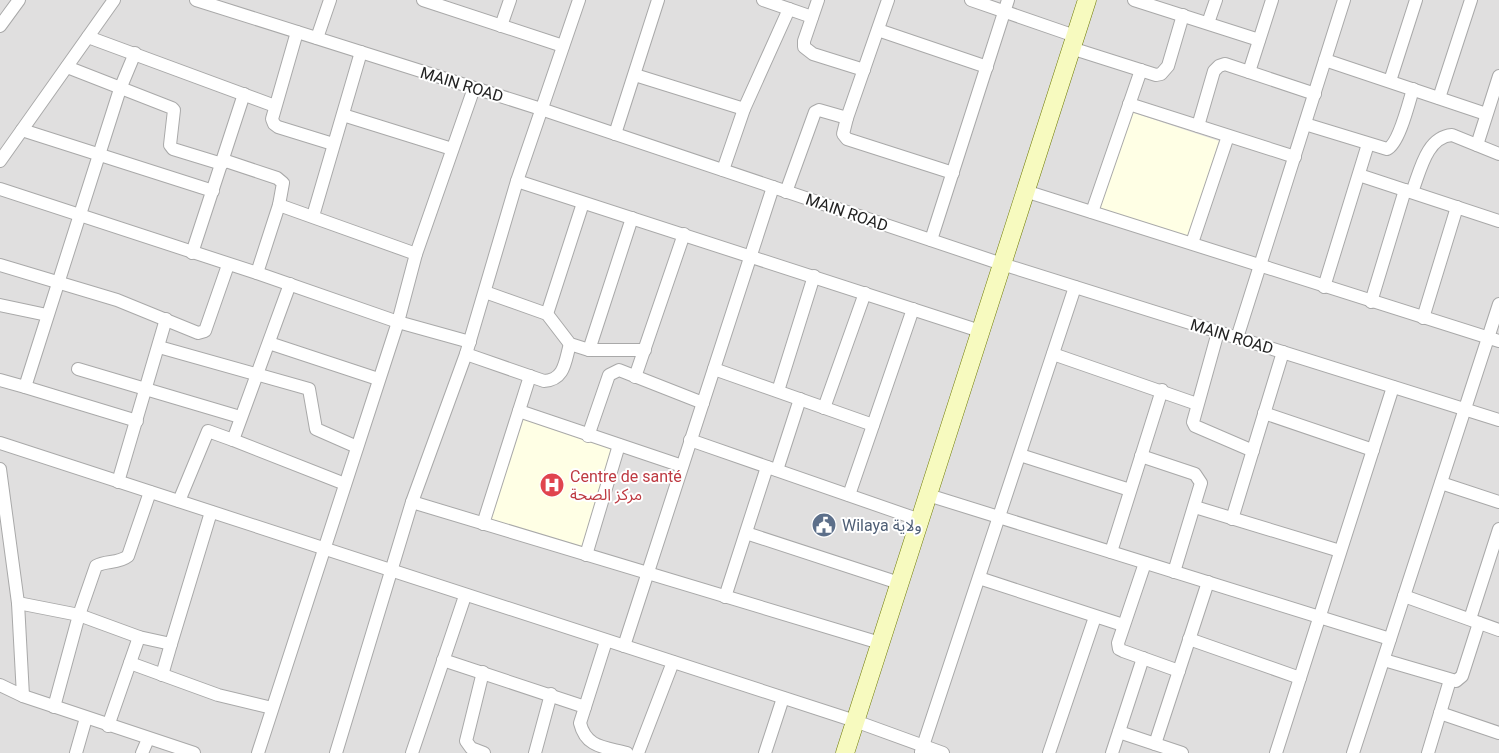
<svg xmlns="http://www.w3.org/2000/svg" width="1499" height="753" font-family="Roboto,'Noto Sans Arabic',sans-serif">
<rect width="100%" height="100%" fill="#f2efe9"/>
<rect fill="#e0dfdf" x="0" y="0" width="1499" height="753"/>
<g fill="#ffffe5">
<polygon points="1131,112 1219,141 1187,239 1099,210"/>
<polygon points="523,419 614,448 581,551 490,522"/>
</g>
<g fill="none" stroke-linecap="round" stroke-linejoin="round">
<defs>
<g id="street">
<polyline points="196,0 541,109 1002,264 1499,420"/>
<polyline points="423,0 563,46"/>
<polyline points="763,0 812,17"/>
<polyline points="818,0 804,41 804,47 813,54 864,70"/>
<polyline points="971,0 1075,36"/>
<polyline points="1134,0 1259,40"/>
<polyline points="1208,23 1216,0"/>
<polyline points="0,26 19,0"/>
<polyline points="501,26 510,0"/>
<polyline points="878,30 987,67"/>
<polyline points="297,32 272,119 274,124 278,127 333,144"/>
<polyline points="88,37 275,106"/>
<polyline points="317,38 330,0"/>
<polyline points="1071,48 1156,75 1161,74 1168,66 1183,15"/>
<polyline points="1325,60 1486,114"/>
<polyline points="67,67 172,108 174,110 170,145 173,149 222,164"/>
<polyline points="1249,72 1272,0"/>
<polyline points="635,75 744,109"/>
<polyline points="1390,81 1416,0"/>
<polyline points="1439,98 1471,0"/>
<polyline points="1129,104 1295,157"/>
<polyline points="343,115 452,149"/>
<polyline points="847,118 843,134 847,139 953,173"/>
<path d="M1305,124L1387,149C1399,144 1409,102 1413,89"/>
<polyline points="1198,126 1214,71 1219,66 1225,64 1315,94"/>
<polyline points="22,130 213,191"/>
<polyline points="615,134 658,0"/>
<polyline points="1477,145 1499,76"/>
<polyline points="223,160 277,178 283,183 279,205 257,273"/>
<polyline points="0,161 114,0"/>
<polyline points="723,170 744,109 789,9"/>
<polyline points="1359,175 1499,221"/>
<polyline points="517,181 980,331"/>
<polyline points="0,189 257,273 398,322 470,342"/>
<polyline points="1025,191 1499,341"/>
<polyline points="786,192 815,112 819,110 847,118 888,0"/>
<path d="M1412,192C1420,172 1426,137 1452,135L1499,154"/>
<polyline points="279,205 416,254"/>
<polyline points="1092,212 1141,70"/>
<polyline points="313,216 361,52"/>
<polyline points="931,240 1008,0"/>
<polyline points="1192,243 1228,136"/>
<polyline points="192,253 244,94"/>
<polyline points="0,265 117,300 198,333 205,331 228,265"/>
<polyline points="1324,287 1368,144"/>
<polyline points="485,292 547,314 570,344 589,350 645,350"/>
<polyline points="1371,302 1405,190"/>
<polyline points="0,305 47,315"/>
<polyline points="547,314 583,203"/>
<polyline points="1423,318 1457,207"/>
<polyline points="1218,332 1193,422 1195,426 1253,451"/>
<polyline points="1237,338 1344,0"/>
<polyline points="269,343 378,379"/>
<polyline points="159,347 309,389 316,429 357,447"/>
<polyline points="589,350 632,218"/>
<path d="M466,354L544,381C565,380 565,361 570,344"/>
<polyline points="1053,354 1197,404"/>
<polyline points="78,369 240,417"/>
<polyline points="714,369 873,425"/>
<polyline points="635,377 684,234"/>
<polyline points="0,380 25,387 120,89 135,53"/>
<polyline points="25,387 137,421"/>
<polyline points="778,391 814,276"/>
<polyline points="824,408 865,293"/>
<polyline points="519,411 682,466"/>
<polyline points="1264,413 1373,450"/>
<polyline points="588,436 609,375 619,370 703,403"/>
<polyline points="233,440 345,484"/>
<polyline points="690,440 920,520"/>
<polyline points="0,443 855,721 943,753"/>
<polyline points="1020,455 1130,490"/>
<polyline points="1141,456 1195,474 1201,483 1174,572"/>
<polyline points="0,469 18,603 23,696 0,685"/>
<polyline points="777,470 800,399"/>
<polyline points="118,482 166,319"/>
<polyline points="1441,483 1499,502"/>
<polyline points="849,495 913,309"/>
<polyline points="928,495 1390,639"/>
<polyline points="179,501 208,431 233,440 290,284"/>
<polyline points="412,502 880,643"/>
<polyline points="1195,507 1340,551"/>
<polyline points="1232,519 1283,352"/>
<polyline points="483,524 530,376"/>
<polyline points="746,533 899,583"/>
<polyline points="1111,552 1162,390"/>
<polyline points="586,555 619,445"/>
<polyline points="1145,563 1118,643 1119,649 1123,651 1179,671"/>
<polyline points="979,578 1123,625"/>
<polyline points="1404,596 1499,630"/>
<polyline points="725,597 767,467"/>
<polyline points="18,603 79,615 139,637 171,644 211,512"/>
<polyline points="1470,619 1499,529"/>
<polyline points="1189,639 1300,678"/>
<path d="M606,641L580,723C586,748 605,747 627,753"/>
<polyline points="624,646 773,187"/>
<polyline points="443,660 585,707"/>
<polyline points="1384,660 1456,681 1462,676 1479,623"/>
<polyline points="130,663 218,695 272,708"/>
<polyline points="483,672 466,741 471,748 484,753"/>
<polyline points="162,675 171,644"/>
<polyline points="23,696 194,753"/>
<path d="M54,707L79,615L96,566C106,560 118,564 128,556L150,492"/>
<polyline points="1440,713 1499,733"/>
<polyline points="108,726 139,637"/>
<polyline points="1119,732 1182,753"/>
<polyline points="1155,744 1208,582"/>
<polyline points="921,752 1075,287"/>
<polyline points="76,753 86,718"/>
<polyline points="142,753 148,739"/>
<polyline points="258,753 398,322 416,254 474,88"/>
<polyline points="336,753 412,502 466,354 517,181 579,0"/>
<polyline points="412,753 465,596"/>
<polyline points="535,753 551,694"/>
<polyline points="638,753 673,662"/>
<polyline points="765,753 783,698"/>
<polyline points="1049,753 1095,617"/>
<polyline points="1112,753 1143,658"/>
<polyline points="1276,753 1393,387"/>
<polyline points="1353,753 1499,304"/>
<polyline points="1428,753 1450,680"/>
</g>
<polyline id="secondary" points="845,753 1087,0"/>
</defs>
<use href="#street" stroke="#a9a9a9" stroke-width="14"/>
<use href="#secondary" stroke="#707d05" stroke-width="19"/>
<use href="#street" stroke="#fff" stroke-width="12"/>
<use href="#secondary" stroke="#f7fabf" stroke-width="18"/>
</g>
<defs>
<symbol id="hospital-disc" viewBox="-11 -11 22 22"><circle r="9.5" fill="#e0444e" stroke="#fff"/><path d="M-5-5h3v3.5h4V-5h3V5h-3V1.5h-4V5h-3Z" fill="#fff"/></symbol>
<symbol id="civic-disc" viewBox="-11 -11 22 22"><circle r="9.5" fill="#5c6f8a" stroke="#fff"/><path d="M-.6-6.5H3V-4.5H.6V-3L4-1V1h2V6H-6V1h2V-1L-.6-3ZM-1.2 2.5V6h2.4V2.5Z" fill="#fff"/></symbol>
</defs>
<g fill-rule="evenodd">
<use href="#hospital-disc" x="538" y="471" width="28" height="28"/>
<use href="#civic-disc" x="810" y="511" width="28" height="28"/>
</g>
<g text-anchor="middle" stroke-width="4" stroke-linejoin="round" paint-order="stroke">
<g font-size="16" fill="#222" stroke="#fff">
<text transform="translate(462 84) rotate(17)" y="6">MAIN ROAD</text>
<text transform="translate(847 212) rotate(19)" y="6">MAIN ROAD</text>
<text transform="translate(1232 336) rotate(17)" y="6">MAIN ROAD</text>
</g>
<g font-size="16" fill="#be3a42" stroke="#fff" text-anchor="start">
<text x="570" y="482">Centre de santé<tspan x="570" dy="18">مركز الصحة</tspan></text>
</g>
<g font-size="16" fill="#4e5e75" stroke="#fff" text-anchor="start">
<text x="842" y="531">Wilaya ولاية</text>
</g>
</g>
</svg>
